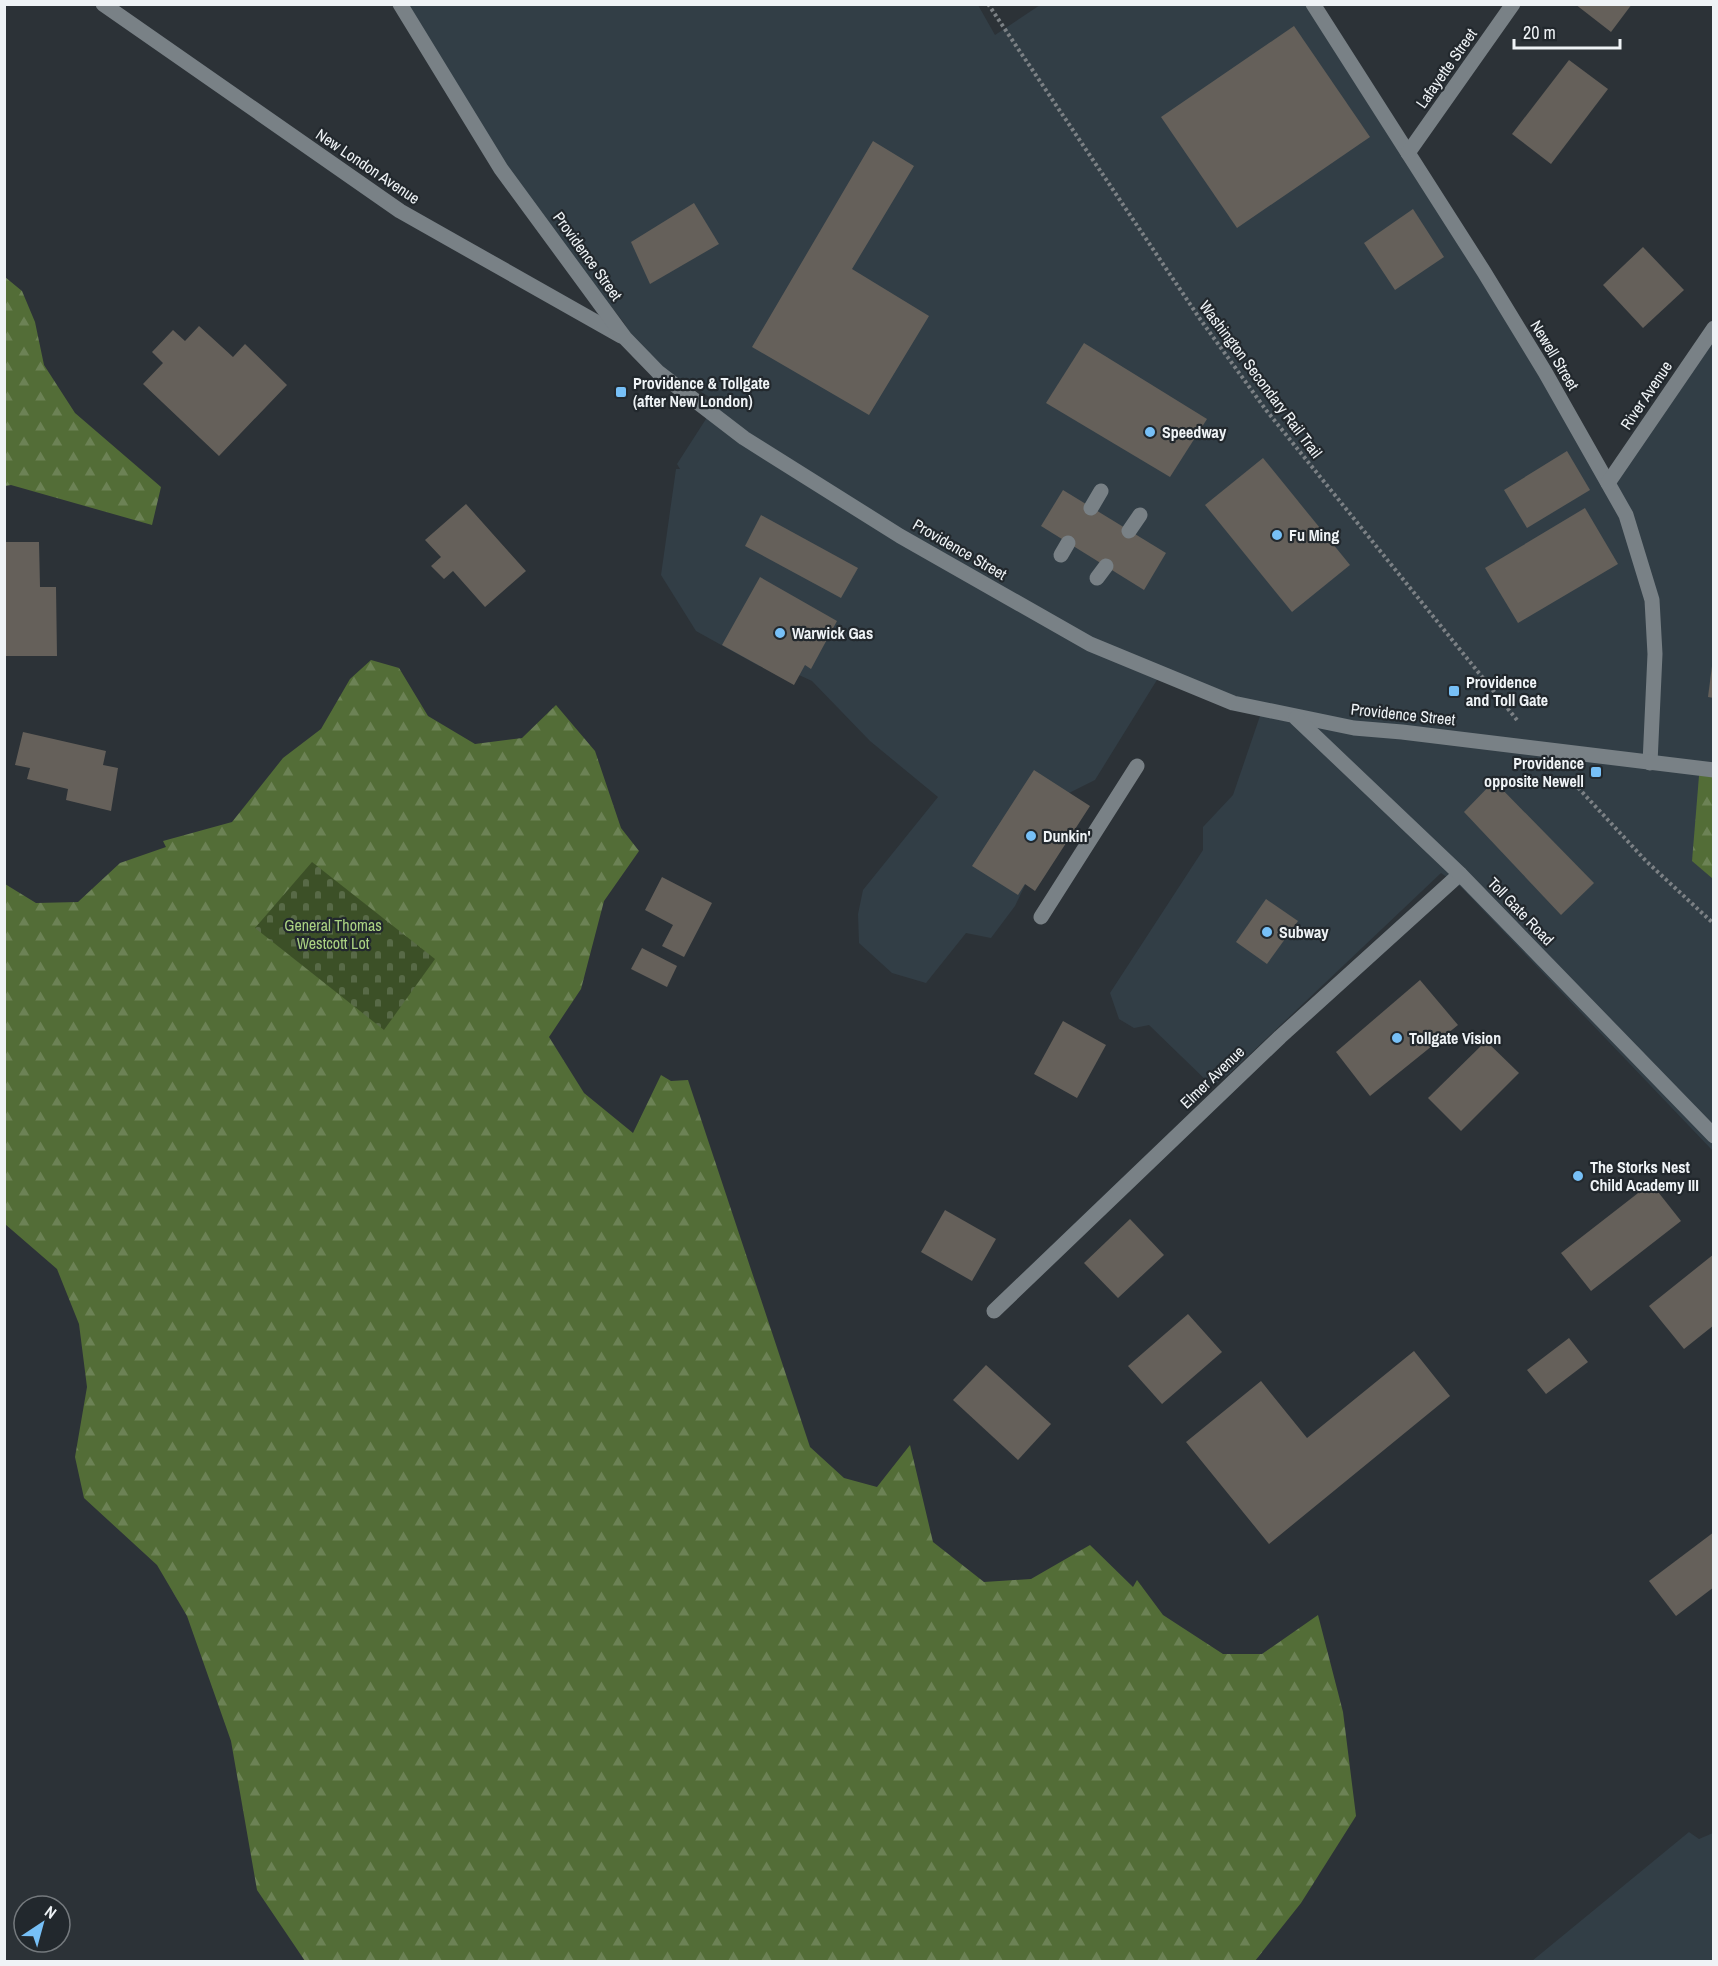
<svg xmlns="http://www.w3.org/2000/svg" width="1718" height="1966" font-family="'Archivo Narrow',sans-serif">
<defs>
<pattern id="forest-firs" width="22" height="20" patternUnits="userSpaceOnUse" patternTransform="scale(1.5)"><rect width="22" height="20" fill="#536d37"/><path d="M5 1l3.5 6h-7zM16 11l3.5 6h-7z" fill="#6c8255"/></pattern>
<pattern id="cemetery-stones" width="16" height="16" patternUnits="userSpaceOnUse" patternTransform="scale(1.5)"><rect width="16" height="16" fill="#3c5027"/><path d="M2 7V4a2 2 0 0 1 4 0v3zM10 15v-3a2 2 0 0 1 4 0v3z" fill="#586a47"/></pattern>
</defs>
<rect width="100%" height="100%" fill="#2c3237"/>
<g fill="#323e46">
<polygon points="403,5 978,5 995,35 1040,5 1317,5 1600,463 1613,473 1713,330 1714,771 1692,860 1713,879 1713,1151 1461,887 1441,873 1229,1074 1212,1086 1149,1025 1134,1028 1119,1019 1110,993 1203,850 1203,827 1233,795 1260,716 1160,675 1095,780 1045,805 1026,883 1015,906 991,938 966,933 926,983 892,973 859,943 858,914 863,890 938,797 870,741 812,681 775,664 759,666 696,631 661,575 676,469 680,469 677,464 715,405 711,398 664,369 632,337 624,323 497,159"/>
<polygon points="1689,1832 1699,1839 1713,1833 1713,1961 1532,1961"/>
</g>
<g fill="url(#forest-firs)">
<polygon points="5,277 22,291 35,322 44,365 75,413 161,487 152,525 11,485 5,486"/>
<polygon points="371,660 399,668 428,716 475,744 522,738 556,705 595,751 621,828 639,851 604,901 581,989 549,1037 584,1093 633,1133 661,1075 671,1081 688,1080 810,1447 844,1478 877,1487 910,1445 933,1542 984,1582 1031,1579 1090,1545 1133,1587 1137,1580 1163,1615 1223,1654 1262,1654 1318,1615 1343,1712 1356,1816 1301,1903 1255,1961 305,1961 257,1890 231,1741 187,1616 157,1565 84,1498 75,1457 87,1387 79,1324 57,1269 5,1224 5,884 36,903 78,902 120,863 166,847 163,841 232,822 283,758 321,729 350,679"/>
<polygon points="1704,769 1713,771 1713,879 1692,861 1699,776"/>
</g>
<polygon fill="url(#cemetery-stones)" points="312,862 435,959 384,1030 255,928"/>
<g fill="#65605a">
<polygon points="1575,4 1632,4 1611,32"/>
<polygon points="1294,26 1370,137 1237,228 1161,117"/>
<polygon points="1569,60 1608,89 1551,164 1512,134"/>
<polygon points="873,141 914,166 852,269 929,316 869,415 752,347"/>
<polygon points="694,203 719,244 650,284 631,242"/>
<polygon points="1413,209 1444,257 1395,290 1364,243"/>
<polygon points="1643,247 1684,290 1643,328 1603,285"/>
<polygon points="199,326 233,357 245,344 287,385 219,456 143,384 163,363 152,352 173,330 185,341"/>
<polygon points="1084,343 1207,419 1170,477 1046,403"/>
<polygon points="1567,451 1590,490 1527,528 1504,490"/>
<polygon points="1263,458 1350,565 1292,612 1205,505"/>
<polygon points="1063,490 1166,553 1144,590 1041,526"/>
<polygon points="466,504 526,571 485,607 453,571 444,579 431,566 441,557 425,540"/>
<polygon points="1585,508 1618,564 1518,623 1485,568"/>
<polygon points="761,515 858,568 841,598 745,546"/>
<polygon points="4,542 39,542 40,587 56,587 57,656 5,656"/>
<polygon points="760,577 837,621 811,669 805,665 794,685 722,645"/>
<polygon points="1712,666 1714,666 1714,698 1708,697"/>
<polygon points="23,732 106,751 103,765 118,768 111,811 66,800 68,789 27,779 30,768 15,765"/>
<polygon points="1034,770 1090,806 1035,891 1025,884 1018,895 972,866"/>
<polygon points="1494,781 1594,883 1561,915 1464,812"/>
<polygon points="662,877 712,903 684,957 662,946 673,925 645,910"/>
<polygon points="1266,899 1298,921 1267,964 1236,942"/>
<polygon points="642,948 677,966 667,987 631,969"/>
<polygon points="1420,980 1458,1025 1370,1096 1336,1052"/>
<polygon points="1063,1021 1106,1045 1077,1098 1034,1074"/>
<polygon points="1486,1041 1519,1073 1461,1131 1428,1098"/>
<polygon points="1651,1183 1681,1221 1591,1291 1561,1253"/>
<polygon points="945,1210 996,1239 972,1281 921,1252"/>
<polygon points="1130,1219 1164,1255 1118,1298 1084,1263"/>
<polygon points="1714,1254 1714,1325 1684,1349 1649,1306"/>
<polygon points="1188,1314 1222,1352 1162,1404 1128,1366"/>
<polygon points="1569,1338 1588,1362 1546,1394 1527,1370"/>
<polygon points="1414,1351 1450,1396 1269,1544 1186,1442 1261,1381 1307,1438"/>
<polygon points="986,1365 1051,1424 1018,1460 953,1400"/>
<polygon points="1714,1532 1714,1587 1676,1616 1649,1581"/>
</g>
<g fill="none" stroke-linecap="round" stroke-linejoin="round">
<g stroke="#7c8185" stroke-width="4" stroke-dasharray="3 3" stroke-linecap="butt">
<polyline points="988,4 1200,319 1266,410 1517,720"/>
<polyline points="1570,779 1646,861 1714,924"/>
</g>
<g stroke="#798186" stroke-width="15">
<polyline points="1091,508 1101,491"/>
<polyline points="1129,531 1140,515"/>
<polyline points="1061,555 1068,543"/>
<polyline points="1097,578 1106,566"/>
<polyline points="1041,917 1137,766"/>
</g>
<g stroke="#798186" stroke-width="15">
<polyline points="1313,4 1484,272 1545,372 1626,515 1652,600 1655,654 1650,763"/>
<polyline points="1408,153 1513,4"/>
<polyline points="1608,483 1714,328"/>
<polyline points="994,1311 1280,1037 1460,874"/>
</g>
<g stroke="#798186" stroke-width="15">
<polyline points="103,4 400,211 621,336"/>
<polyline points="400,4 501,169 625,338 658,372 744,438 900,536 1090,644 1233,703 1354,728 1402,732 1714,770"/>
<polyline points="1296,718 1460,874 1714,1136"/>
</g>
</g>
<g fill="#77c0f7" stroke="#22282d" stroke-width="2">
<rect x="615" y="386" width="12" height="12" rx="3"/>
<circle cx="1150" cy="432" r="6"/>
<circle cx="1277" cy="535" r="6"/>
<circle cx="780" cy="633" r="6"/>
<rect x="1448" y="685" width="12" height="12" rx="3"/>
<rect x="1590" y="766" width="12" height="12" rx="3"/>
<circle cx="1031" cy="836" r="6"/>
<circle cx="1267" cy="932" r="6"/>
<circle cx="1397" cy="1038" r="6"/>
<circle cx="1578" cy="1176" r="6"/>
</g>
<g text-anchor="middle" stroke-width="4.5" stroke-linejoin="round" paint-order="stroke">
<g font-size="16" fill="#eff3f6" stroke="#22282d">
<text transform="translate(1446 68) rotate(-55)" y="6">Lafayette Street</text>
<text transform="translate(368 166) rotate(34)" y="6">New London Avenue</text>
<text transform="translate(588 256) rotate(54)" y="6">Providence Street</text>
<text transform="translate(1555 355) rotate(59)" y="6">Newell Street</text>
<text transform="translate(1261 379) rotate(53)" y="6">Washington Secondary Rail Trail</text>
<text transform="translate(1646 395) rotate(-56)" y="6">River Avenue</text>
<text transform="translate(960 549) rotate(30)" y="6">Providence Street</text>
<text transform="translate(1403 714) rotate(6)" y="6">Providence Street</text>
<text transform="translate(1521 911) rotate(46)" y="6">Toll Gate Road</text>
<text transform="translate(1212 1077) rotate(-44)" y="6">Elmer Avenue</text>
</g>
<g font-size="16" font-weight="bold" fill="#eff3f6" stroke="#22282d" text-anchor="start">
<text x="633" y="389">Providence &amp; Tollgate<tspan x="633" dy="18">(after New London)</tspan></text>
<text x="1162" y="438">Speedway</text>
<text x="1289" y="541">Fu Ming</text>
<text x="792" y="639">Warwick Gas</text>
<text x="1466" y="688">Providence<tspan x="1466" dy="18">and Toll Gate</tspan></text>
<text x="1584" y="769" text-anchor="end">Providence<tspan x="1584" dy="18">opposite Newell</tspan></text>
<text x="1043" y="842">Dunkin'</text>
<text x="1279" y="938">Subway</text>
<text x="1409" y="1044">Tollgate Vision</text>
<text x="1590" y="1173">The Storks Nest<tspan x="1590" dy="18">Child Academy III</tspan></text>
</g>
<g font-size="16" fill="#aad282" stroke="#22282d">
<text x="333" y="931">General Thomas<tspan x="333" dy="18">Westcott Lot</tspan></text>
</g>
</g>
<rect width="1718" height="1966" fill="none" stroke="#eff3f6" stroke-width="12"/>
<g transform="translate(42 1924) rotate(36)"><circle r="28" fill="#22282d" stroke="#74797d" stroke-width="1.5"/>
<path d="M0-4.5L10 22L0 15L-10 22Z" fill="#77c0f7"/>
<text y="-9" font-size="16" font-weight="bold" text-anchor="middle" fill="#eff3f6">N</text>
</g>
<path d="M1514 39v9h106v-9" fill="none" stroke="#eff3f6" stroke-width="3"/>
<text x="1523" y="39" font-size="18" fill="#eff3f6" stroke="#22282d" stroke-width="4.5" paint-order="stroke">20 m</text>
</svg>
